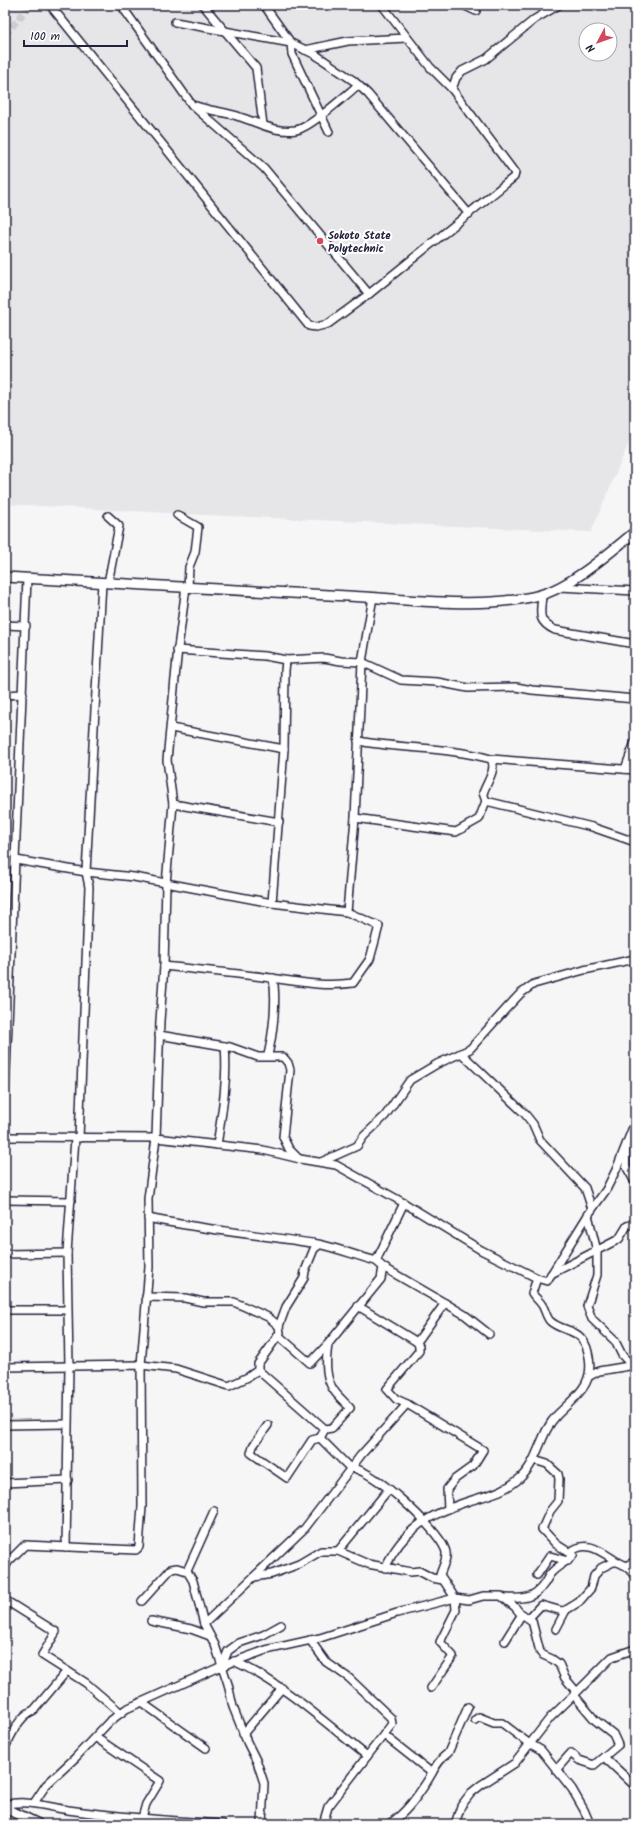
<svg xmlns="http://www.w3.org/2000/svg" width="640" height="1829" font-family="Kalam,sans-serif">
<rect width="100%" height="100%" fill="#f6f6f7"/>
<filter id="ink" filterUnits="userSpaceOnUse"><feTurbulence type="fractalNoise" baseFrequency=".025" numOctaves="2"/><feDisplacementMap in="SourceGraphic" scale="8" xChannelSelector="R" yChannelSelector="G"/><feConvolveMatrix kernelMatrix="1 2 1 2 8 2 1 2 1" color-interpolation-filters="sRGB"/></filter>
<g filter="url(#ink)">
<path fill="#e6e6e9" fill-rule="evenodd" d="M5,5H622L635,12V428L591,532L204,515L5,504ZM586,30H610V54H586Z"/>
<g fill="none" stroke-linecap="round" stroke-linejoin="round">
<polyline stroke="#ccccd1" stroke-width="7" stroke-dasharray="7 3.5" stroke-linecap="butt" points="5,35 30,5"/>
<defs>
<g id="minor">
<polyline points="50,5 309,326 316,327 328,324 369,294 514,177 515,173 452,89 430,67 382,5"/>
<polyline points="121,5 192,105 264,168 369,294"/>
<polyline points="203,5 256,68 263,125"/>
<polyline points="264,5 291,43 316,55 354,81 368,94 469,214"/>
<polyline points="463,5 476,11"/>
<polyline points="175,22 291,43 292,54 329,132"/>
<polyline points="305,50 348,41 407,38"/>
<polyline points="452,89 456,78 462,71 486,59 535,19 559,5"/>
<path d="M196,106C210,111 226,112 240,117C259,123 276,133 296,130C310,128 346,95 358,85"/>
<polyline points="177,515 198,527 195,552 189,567 188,587"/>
<polyline points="108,516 119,526 108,583"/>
<polyline points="560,587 635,591"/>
<path d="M542,595C541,613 536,621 555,630L635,644"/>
<polyline points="5,625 26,626"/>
<polyline points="177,650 265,656 286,660 324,658 341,661 362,662 401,680 437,682 468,688 516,687 532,690 635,699"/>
<polyline points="5,695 23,694"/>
<polyline points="171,728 284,749"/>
<polyline points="491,759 635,770"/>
<polyline points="625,769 635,742"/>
<polyline points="486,801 592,827 635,842"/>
<polyline points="173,804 279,822"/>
<path d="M355,818L456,832L479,819L486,801L483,793C487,782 497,769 491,759C448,747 402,749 358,741"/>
<polyline points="16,860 86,872 134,877 272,903 347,912"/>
<polyline points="272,903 284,749 285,671 286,660"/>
<path d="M164,966C200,970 236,973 271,978C299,982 324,987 353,983L370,959L379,926L347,912L355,818L362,662L373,597"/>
<polyline points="159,1035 230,1047 258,1057 283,1057 288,1063 290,1070 283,1137 289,1149 299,1159"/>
<polyline points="461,1053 525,1114 533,1124 540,1140 585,1188 592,1209"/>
<path d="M268,1055C273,1034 277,1000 273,978"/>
<polyline points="5,1094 27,579"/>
<polyline points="5,1137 156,1138 263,1150 300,1159 336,1165 404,1203 481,1250 537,1278"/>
<polyline points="79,1138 89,887 86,872 102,583"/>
<path d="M217,1145C222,1113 228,1078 225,1046"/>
<polyline points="626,1148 626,1166 635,1182"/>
<polyline points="321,1162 357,1146 364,1136 385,1116 410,1080 437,1064 470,1049 505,1010 520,994 534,984 584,970 635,959"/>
<polyline points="5,1200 71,1201"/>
<polyline points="588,1215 597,1251 597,1275 587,1306 592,1319 615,1341 622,1355 632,1366"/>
<path d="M148,1218C204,1230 261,1235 318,1244C337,1248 357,1256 376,1261L404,1203"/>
<polyline points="5,1254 67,1253"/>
<polyline points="383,1267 445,1303 417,1342"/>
<polyline points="551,1274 619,1239 627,1226 635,1223"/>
<polyline points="146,1297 185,1298 203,1302 234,1302 268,1317 279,1326 280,1333 258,1364 258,1370"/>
<polyline points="445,1303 465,1315 489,1334"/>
<polyline points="358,1306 417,1342 419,1346 419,1351 387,1389 396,1399 407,1404"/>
<polyline points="5,1310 67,1310"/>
<polyline points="279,1326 286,1307 304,1278 305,1271 314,1249 319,1245"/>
<polyline points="278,1335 310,1363 328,1344 381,1279 383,1267 376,1261"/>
<path d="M5,1367L141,1365L176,1369L229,1386L248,1377L258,1370L325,1429L320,1438L350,1468C371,1467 437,1528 445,1549C449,1557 442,1567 440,1575L455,1598L456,1610L440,1642L453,1656L431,1688"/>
<polyline points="590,1376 599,1371 635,1365"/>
<polyline points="5,1425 67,1424"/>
<polyline points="268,1425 253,1446 251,1453 287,1478 312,1440 320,1438"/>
<path d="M325,1429L332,1428L350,1408C345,1402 337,1396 333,1389C325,1377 326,1358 328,1345"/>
<polyline points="5,1483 68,1480"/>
<polyline points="214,1511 187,1571 193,1581 204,1624 215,1645 228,1684 233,1707 247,1742 257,1762 264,1783 262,1824"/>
<polyline points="66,1547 69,1366 67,1253 75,1138"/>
<polyline points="338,1551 389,1489"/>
<path d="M569,1553C587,1538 601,1552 618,1562"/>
<polyline points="626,1566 635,1561"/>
<polyline points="5,1568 8,1562 25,1545 136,1550 139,1547 142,1506 141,1365 149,1267 148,1199 156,1138 160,1021 164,966 166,884 173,804 167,760 178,648 186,587"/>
<path d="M385,1568C403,1529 430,1514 469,1501C488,1495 504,1492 519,1479C539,1462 539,1434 557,1415C577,1395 596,1384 588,1352C582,1327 563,1333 550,1321C546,1317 545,1309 542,1305C539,1300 535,1298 532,1293L537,1278L547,1281L588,1215L606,1190L616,1170L635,1122"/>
<polyline points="537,1575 550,1556 568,1561"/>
<polyline points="254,1577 272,1574 299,1564 321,1551 338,1551 368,1564 411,1572 419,1571 432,1578 443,1580"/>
<path d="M505,1598C522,1599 534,1599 544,1584C547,1580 549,1574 553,1571C559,1565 567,1562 573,1555L556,1544L542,1529L550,1511L558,1501L559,1479L558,1474L547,1464L534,1460"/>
<polyline points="5,1600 56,1632 42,1655 86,1683 121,1713"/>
<polyline points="142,1601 171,1569 177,1568 187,1571"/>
<polyline points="529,1618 541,1605 562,1611 566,1610 579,1602 591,1588 594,1576 601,1568 613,1562 618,1562 626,1566 635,1576"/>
<polyline points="151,1621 191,1629 210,1636"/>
<polyline points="204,1624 305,1528 361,1455 407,1404 483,1450 473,1466 455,1479 447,1489 448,1509"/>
<polyline points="556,1629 566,1610"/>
<polyline points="310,1640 326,1662 349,1678 391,1718 392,1724 328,1807 323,1824"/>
<polyline points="505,1641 522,1614"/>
<path d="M234,1661C284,1684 324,1722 367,1756"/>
<polyline points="222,1666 228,1651 239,1643 263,1635 281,1625"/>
<polyline points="141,1702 206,1748"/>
<polyline points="475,1720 479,1717 494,1723 502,1723 527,1742 541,1750 572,1789 584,1810 590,1824"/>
<polyline points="243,1734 282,1688"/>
<polyline points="384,1735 432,1773"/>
<polyline points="95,1737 160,1781 146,1804 142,1818"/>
<path d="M5,1747C13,1733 19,1716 34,1710L67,1671"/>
<polyline points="604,1757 635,1786"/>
<polyline points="556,1770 571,1753 579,1760 594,1765 618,1745 613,1734 595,1720 574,1695 612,1657 635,1649"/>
<polyline points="34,1803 46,1785 75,1758 109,1722 126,1709 222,1666 266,1650 320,1638 397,1613 455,1598 469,1600 483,1596 501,1596 515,1607 519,1612 532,1621 540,1652 543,1655 552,1659 559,1664 565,1678 575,1690 574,1695 550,1718 515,1763 481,1785 471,1793 461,1806 455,1824"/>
<path d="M5,1805C26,1799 47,1807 68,1810C119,1817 171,1821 222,1824"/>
<path d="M389,1824C406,1813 417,1797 428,1780C434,1770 438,1760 448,1753L468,1707"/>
</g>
<g id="tertiary">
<path d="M5,577C119,584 234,590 348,596C408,599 482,610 540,595C571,587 610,552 635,532"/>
<polyline points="5,1808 38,1824"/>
</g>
</defs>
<use href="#minor" stroke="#22223b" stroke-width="10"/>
<use href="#tertiary" stroke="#22223b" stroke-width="12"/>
<use href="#minor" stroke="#fff" stroke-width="7"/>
<use href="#tertiary" stroke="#fff" stroke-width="9"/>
</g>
</g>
<circle fill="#d1495b" stroke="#fff" stroke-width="1.5" cx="320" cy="241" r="4"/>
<g text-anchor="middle" stroke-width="4" stroke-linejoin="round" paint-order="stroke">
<g font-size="11" font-weight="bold" fill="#22223b" stroke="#fff" text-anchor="start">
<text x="328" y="239">Sokoto State<tspan x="328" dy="13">Polytechnic</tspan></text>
</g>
</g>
<rect width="640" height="1829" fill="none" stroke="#fff" stroke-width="20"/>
<rect x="10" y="10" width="620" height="1809" fill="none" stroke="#22223b" stroke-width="1.5" filter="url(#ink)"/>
<g transform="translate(598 42) rotate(229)"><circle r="19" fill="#ffffff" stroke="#a7a7b1"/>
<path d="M0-3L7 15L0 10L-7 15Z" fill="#d1495b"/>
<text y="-6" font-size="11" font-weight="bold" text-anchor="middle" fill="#22223b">N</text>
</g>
<path d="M24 40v6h103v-6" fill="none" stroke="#22223b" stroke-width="2"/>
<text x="30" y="40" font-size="12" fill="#22223b" stroke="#ffffff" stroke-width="3" paint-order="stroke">100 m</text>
</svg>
